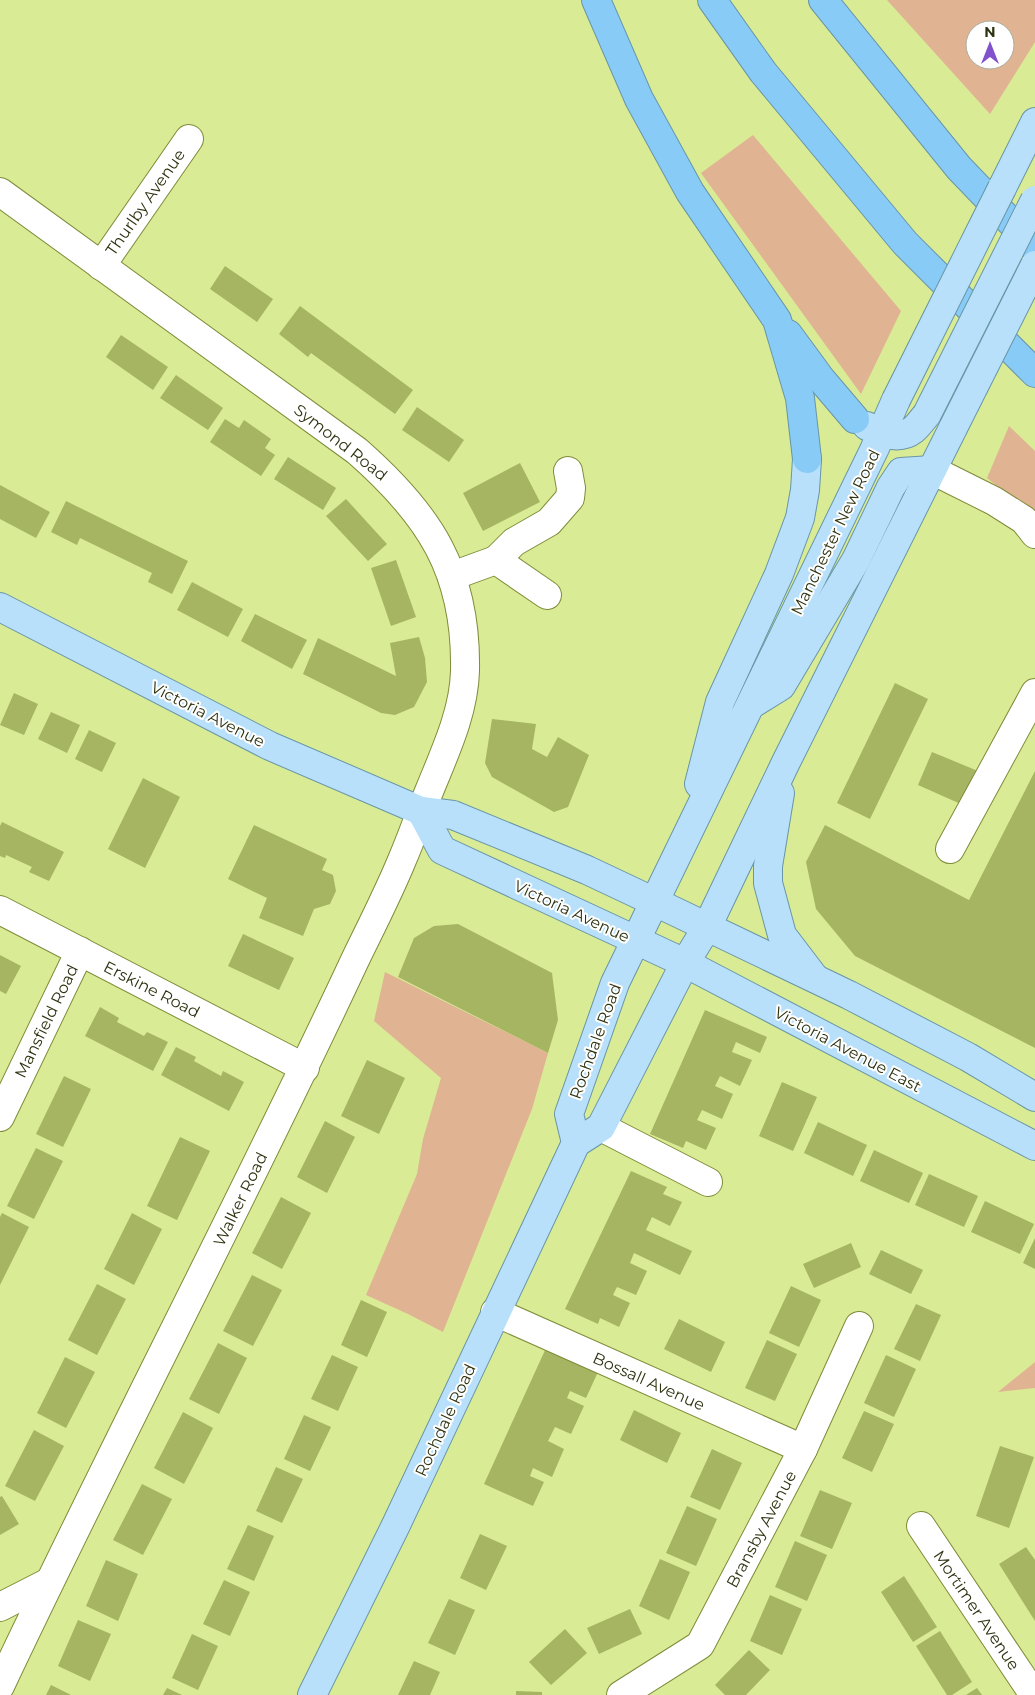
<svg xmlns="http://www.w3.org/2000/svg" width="1035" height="1695" font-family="Montserrat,sans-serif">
<rect width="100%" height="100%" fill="#daeb96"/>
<g fill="#e0b392" fill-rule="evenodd">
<path d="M887,0H1035V42L990,114ZM975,30H1005V60H975Z"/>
<polygon points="753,135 901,311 861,394 701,173"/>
<polygon points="1009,426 1035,451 1035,517 987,478"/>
<polygon points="385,972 548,1053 532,1109 443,1332 408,1314 366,1295 417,1174 423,1139 441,1078 374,1021"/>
<polygon points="1035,1362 1035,1388 998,1392"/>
</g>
<g fill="#a5b562">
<polygon points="225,266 273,299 257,322 210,289"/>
<polygon points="300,306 413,390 395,414 311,353 308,357 279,334"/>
<polygon points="121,335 168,367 153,390 106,357"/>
<polygon points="176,375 223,408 208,430 160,398"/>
<polygon points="417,407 464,440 449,462 402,430"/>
<polygon points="225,419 239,428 244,420 271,439 265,448 275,455 261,476 210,442"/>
<polygon points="288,457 336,488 323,510 274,479"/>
<polygon points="520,463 540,502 483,531 463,493"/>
<polygon points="0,485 50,512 36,538 0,519"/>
<polygon points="346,499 387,544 368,561 326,516"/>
<polygon points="66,501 188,561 172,594 148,582 152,573 80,538 77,545 51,532"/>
<polygon points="396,560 416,617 391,626 371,568"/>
<polygon points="192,582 243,609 228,637 177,610"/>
<polygon points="255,614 307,640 292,669 241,641"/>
<polygon points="419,637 425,658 427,682 414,707 395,715 381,713 303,674 318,638 396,676 390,643"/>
<polygon points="895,683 928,699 870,819 837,803"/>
<polygon points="14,693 38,704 24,735 0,725"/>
<polygon points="51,712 80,725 67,753 38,739"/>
<polygon points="492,719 536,724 532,749 547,757 558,737 589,755 568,807 554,812 492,777 485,763"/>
<polygon points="89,730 116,743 102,772 75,759"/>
<polygon points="932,752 978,771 963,805 918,785"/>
<polygon points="1035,771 1035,1048 855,956 816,909 806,862 825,825 969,900"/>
<polygon points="143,778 180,797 145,868 108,849"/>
<polygon points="2,822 64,852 49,881 29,872 32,867 6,855 5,858 0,856 0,826"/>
<polygon points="254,825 327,859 322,870 333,875 336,891 330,904 314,909 303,936 259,918 267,898 228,879"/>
<polygon points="458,924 552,973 558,1020 548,1053 398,977 414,938 434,926"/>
<polygon points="243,934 294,958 279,990 228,966"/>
<polygon points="0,955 21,966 6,994 0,991"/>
<polygon points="100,1007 119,1018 117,1022 144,1036 147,1032 168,1042 153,1071 85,1036"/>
<polygon points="705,1010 767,1037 760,1053 736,1042 732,1052 752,1060 740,1086 720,1076 715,1086 733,1094 722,1119 702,1110 697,1120 716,1128 706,1150 686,1141 683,1148 650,1134"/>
<polygon points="176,1047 196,1057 194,1061 221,1076 223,1071 244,1082 229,1111 161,1075"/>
<polygon points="367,1060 405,1078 379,1134 341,1116"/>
<polygon points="64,1076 91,1089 63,1147 36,1134"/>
<polygon points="782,1082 817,1097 793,1151 759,1136"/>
<polygon points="325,1121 355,1137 327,1193 297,1177"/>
<polygon points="818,1122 867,1145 853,1176 804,1153"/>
<polygon points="180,1137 210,1151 177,1220 147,1206"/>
<polygon points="36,1148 63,1161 34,1219 7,1206"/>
<polygon points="874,1150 923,1173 909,1203 860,1181"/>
<polygon points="631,1171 667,1187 663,1194 682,1202 670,1226 652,1217 646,1230 692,1251 680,1275 634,1253 630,1263 647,1271 636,1295 617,1287 613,1295 630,1303 619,1327 600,1318 598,1324 565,1309"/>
<polygon points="929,1174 978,1196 964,1227 915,1205"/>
<polygon points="281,1197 311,1213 282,1269 252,1253"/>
<polygon points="985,1201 1034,1224 1020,1254 971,1232"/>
<polygon points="2,1213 29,1227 0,1285 0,1217"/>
<polygon points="132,1213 162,1229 134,1285 104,1269"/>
<polygon points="1035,1238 1035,1269 1023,1263"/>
<polygon points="851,1243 861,1267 814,1288 803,1264"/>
<polygon points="881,1250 923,1270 911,1294 869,1274"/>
<polygon points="252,1275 282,1290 253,1346 223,1331"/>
<polygon points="97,1284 126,1299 97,1355 68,1340"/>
<polygon points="791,1286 821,1300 799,1347 769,1333"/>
<polygon points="361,1300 387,1312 367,1357 341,1345"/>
<polygon points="916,1304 941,1315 920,1361 894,1349"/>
<polygon points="679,1319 725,1342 711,1372 664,1349"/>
<polygon points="767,1340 797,1354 775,1401 745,1388"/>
<polygon points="218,1343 247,1358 219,1414 189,1399"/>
<polygon points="546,1348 598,1372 586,1398 570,1391 567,1398 584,1406 571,1434 555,1427 548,1441 564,1449 552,1477 533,1468 530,1476 544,1482 533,1506 484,1484"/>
<polygon points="332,1355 358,1367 338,1411 311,1399"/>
<polygon points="886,1355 916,1369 894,1417 864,1403"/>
<polygon points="65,1357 95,1372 66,1428 37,1413"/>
<polygon points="634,1410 681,1433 667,1463 620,1440"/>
<polygon points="864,1411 894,1424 872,1472 842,1458"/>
<polygon points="183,1412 213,1428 184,1484 154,1468"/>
<polygon points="304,1415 331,1427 310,1471 284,1459"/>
<polygon points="34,1430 64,1446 35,1501 5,1486"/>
<polygon points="1000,1446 1034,1457 1009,1528 976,1516"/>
<polygon points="712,1449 742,1463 720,1510 690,1497"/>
<polygon points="276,1467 303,1479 282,1523 256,1511"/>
<polygon points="142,1484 172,1499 143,1555 113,1540"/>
<polygon points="820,1490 852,1503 832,1549 800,1536"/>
<polygon points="2,1496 19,1524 0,1535 0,1497"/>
<polygon points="687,1506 717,1519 696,1566 666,1553"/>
<polygon points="248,1525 274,1536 254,1581 227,1569"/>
<polygon points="480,1534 507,1546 486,1590 460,1578"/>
<polygon points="795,1541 827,1555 807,1601 775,1587"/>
<polygon points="1026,1547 1035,1560 1035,1621 999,1564"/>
<polygon points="660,1559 690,1572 669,1620 639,1606"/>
<polygon points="106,1560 138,1574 118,1621 86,1606"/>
<polygon points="904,1576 937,1627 913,1642 881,1592"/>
<polygon points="224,1580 250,1592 230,1636 203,1624"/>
<polygon points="770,1595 802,1609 782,1655 750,1641"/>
<polygon points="449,1599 475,1610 455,1655 428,1643"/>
<polygon points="630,1609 642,1634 599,1654 587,1628"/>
<polygon points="78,1620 111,1634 90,1681 58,1666"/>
<polygon points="565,1629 587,1653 551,1685 529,1662"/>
<polygon points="940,1631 972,1682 952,1695 947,1695 916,1646"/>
<polygon points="192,1634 218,1646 198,1690 172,1678"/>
<polygon points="749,1650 770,1670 746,1695 725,1695 715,1685"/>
<polygon points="414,1661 440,1672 430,1695 398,1695"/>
<polygon points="51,1685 71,1695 46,1695"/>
<polygon points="167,1688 182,1695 163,1695"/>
<polygon points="977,1688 982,1695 966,1695"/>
<polygon points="516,1691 542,1692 542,1695 516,1695"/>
</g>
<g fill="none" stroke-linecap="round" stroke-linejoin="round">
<defs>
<g id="minor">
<path d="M0,192L357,451C430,515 467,572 465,671C464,712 445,752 430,789C420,813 412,837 402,860C388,894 371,927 355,960C241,1204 115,1442 0,1686"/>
<polyline points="101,266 189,139"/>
<polyline points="932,470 994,501 1024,520 1035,534"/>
<polyline points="496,560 514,542 549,522 570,498 571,488 568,471"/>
<polyline points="452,576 496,560 547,595"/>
<polyline points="950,849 1035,693"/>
<polyline points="0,910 305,1068"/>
<polyline points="0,1117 80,951"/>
<polyline points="601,1127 708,1182"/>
<polyline points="495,1312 803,1449"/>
<polyline points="921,1526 1034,1695"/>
<polyline points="0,1607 49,1582"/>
<polyline points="621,1695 700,1645 803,1449 859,1326"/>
</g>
<g id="major">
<polyline points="1002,188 1035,122"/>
<path d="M867,426C880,433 899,441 913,430C918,426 923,419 927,414"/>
<polyline points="0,607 270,746 421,811 453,815 587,870 676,912 849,995 968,1057 1035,1097"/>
<polyline points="752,704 781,686 856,560 891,487 901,472 932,470"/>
<polyline points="699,784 720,702 779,574 800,518 805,490 807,459"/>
<polyline points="780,793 768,866 768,883 782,935 814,977"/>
<polyline points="421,811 442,850 685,963 1035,1146"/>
<polyline points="576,1143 569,1114 615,983 874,450 896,400"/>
<polyline points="312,1695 396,1525 576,1143 601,1127 685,963 707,927 786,762 953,428"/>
</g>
<g id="highway">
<polyline points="596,0 639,99 690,192 777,320 800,398 807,459"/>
<polyline points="712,0 763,72 905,243 1035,373"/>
<polyline points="823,0 959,168 1035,247"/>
<polyline points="788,334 821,379 855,419"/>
</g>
</defs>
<use href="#minor" stroke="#7e8c39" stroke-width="30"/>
<use href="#major" stroke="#6896a6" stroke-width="30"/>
<use href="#highway" stroke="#6896a6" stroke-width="30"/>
<use href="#minor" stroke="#fff" stroke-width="28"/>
<use href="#major" stroke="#b8e0fa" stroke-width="28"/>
<use href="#highway" stroke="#88cbf7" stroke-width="28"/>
<defs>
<g id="major-bridge">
<polyline points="896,400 1002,188"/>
<polyline points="927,414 1035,200"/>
<polyline points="953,428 1035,265"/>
</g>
</defs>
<use href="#major-bridge" stroke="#6896a6" stroke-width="30" stroke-linecap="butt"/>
<use href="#major-bridge" stroke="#b8e0fa" stroke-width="28"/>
</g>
<g text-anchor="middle" stroke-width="4" stroke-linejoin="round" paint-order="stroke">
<g font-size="16" fill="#2d3310" stroke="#fff">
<text transform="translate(145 202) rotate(-55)" y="6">Thurlby Avenue</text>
<text transform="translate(341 442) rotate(38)" y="6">Symond Road</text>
<text transform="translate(835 532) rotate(-64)" y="6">Manchester New Road</text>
<text transform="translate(208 714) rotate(27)" y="6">Victoria Avenue</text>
<text transform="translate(572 911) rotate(25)" y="6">Victoria Avenue</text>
<text transform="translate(152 989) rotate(27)" y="6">Erskine Road</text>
<text transform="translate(46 1021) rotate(-64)" y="6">Mansfield Road</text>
<text transform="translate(595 1041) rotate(-70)" y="6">Rochdale Road</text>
<text transform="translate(848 1049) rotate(28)" y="6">Victoria Avenue East</text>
<text transform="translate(240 1199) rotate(-64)" y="6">Walker Road</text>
<text transform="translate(649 1381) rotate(24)" y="6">Bossall Avenue</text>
<text transform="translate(445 1420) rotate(-65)" y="6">Rochdale Road</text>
<text transform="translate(761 1529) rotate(-62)" y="6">Bransby Avenue</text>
<text transform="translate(977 1610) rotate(56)" y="6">Mortimer Avenue</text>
</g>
</g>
<g transform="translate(990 45)"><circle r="24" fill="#ffffff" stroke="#abad9f"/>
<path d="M0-4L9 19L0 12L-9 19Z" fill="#8152cb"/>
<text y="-8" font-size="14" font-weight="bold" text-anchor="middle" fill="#2d3310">N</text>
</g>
</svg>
